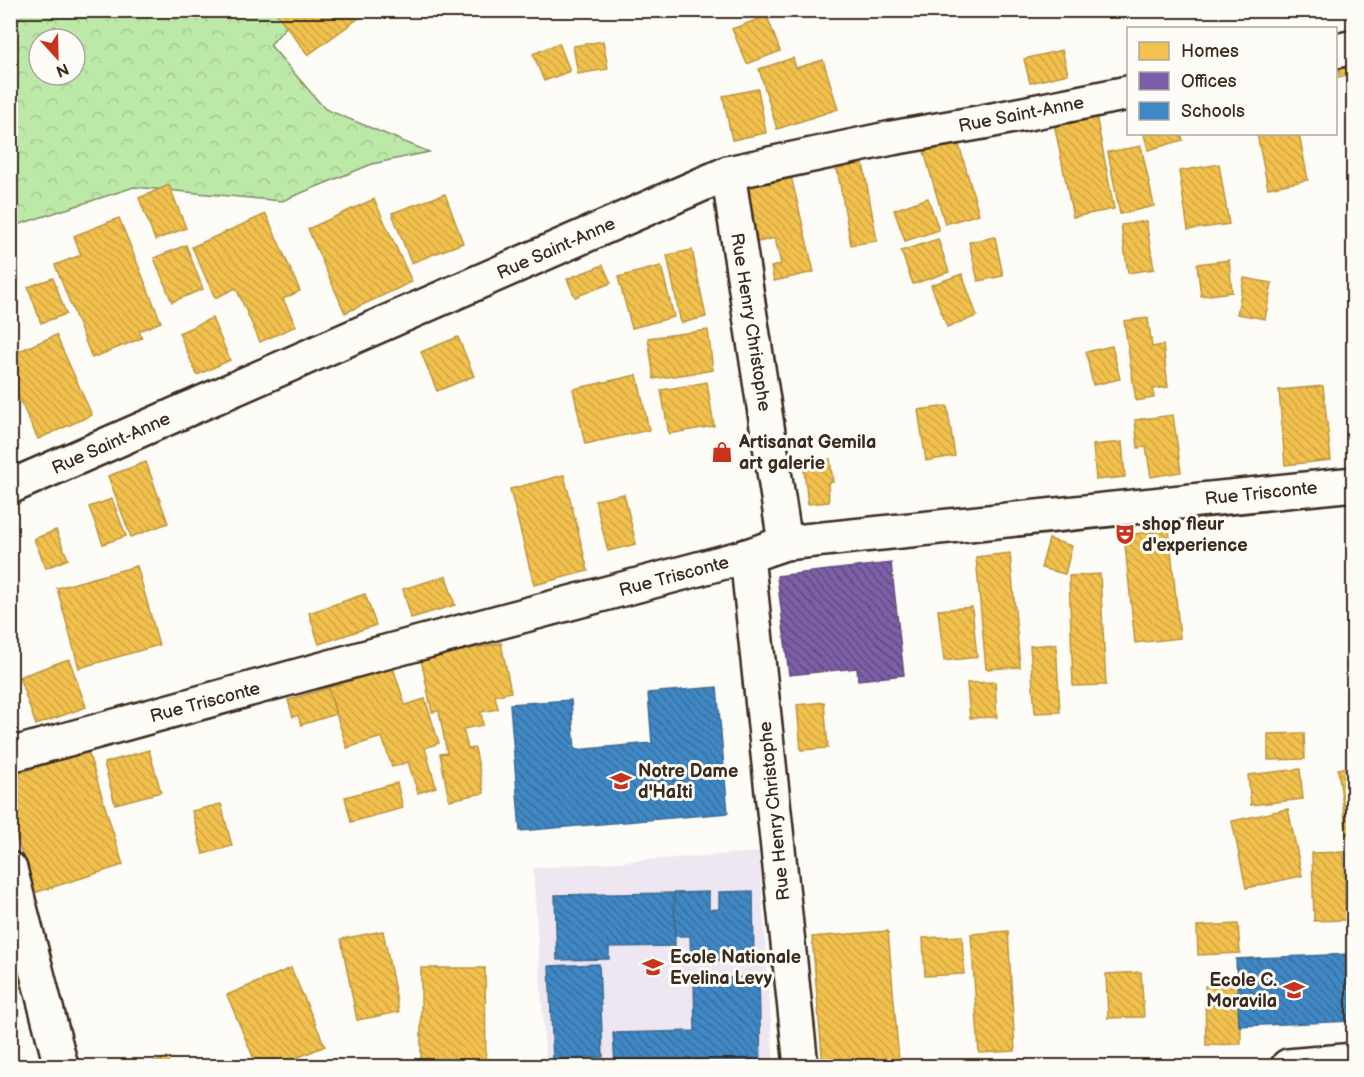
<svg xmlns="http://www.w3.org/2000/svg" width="1364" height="1077" font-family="'Balsamiq Sans',sans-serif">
<defs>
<pattern id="forest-crowns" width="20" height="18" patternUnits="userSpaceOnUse" patternTransform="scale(1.5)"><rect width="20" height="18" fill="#bce9a7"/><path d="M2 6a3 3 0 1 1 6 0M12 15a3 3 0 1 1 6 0" fill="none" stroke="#a2c88f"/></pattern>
<pattern id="homes-back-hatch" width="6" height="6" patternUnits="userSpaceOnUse" patternTransform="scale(1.5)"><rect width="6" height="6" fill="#f2c14e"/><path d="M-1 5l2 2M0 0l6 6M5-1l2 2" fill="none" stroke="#d0a644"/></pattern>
<pattern id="offices-back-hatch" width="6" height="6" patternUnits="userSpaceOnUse" patternTransform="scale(1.5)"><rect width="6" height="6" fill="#7b5ea7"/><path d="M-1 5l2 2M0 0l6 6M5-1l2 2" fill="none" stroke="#614a80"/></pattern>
<pattern id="schools-back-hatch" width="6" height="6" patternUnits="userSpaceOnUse" patternTransform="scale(1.5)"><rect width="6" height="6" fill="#3f88c5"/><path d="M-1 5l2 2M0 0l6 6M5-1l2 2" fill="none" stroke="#366f9f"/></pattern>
</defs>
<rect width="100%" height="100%" fill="#fdfcf7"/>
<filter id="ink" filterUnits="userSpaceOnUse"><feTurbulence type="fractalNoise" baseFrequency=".0167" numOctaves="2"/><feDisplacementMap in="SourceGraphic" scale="12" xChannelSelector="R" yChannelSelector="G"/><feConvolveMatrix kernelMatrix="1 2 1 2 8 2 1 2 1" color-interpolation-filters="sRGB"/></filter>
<g filter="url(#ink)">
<polygon fill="#eee7f2" points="759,852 774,1066 546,1066 533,868"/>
<path fill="url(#forest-crowns)" stroke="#7c8a62" stroke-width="1.5" fill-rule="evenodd" d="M11,11H300L270,45L325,109L429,152L372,164L282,201L134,187L11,227ZM39,39H75V75H39Z"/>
<g fill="url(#homes-back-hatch)" stroke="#bb9440" stroke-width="1.5">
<polygon points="274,10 370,10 308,55"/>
<polygon points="767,16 780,51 747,64 732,29"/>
<polygon points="55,26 65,39 39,39 39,53 32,44"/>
<polygon points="603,41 608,69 578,74 573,46"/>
<polygon points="559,43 570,71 544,81 533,54"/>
<polygon points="1062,50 1068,74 1030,83 1024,59"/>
<polygon points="793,58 796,68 823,60 838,109 777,129 759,69"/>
<polygon points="1354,58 1354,76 1339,77 1338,59"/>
<polygon points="758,89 766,133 732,140 723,96"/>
<polygon points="1095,110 1114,209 1073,217 1053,118"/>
<polygon points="1144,134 1181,134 1183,140 1148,150"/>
<polygon points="1257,134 1299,134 1308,180 1268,188"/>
<polygon points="957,138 979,214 945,224 923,148"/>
<polygon points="1141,146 1154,206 1120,214 1108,152"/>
<polygon points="863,163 877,241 851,245 837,168"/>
<polygon points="1219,164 1229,224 1188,230 1179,171"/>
<polygon points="790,172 814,272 774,281 771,267 781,264 775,238 736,247 723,189"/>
<polygon points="169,185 186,228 155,240 139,198"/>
<polygon points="445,194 463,243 411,263 392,213"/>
<polygon points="928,198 939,230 905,241 894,210"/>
<polygon points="374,199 412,282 345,313 308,229"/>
<polygon points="266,214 300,291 283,299 296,326 260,342 236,288 215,298 192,247"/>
<polygon points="119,218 161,322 139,331 142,338 92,358 55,265 81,255 74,236"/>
<polygon points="1146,221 1154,269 1128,273 1121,225"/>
<polygon points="995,237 1003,276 978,281 969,242"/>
<polygon points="938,239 949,272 913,284 901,251"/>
<polygon points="186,245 203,289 172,302 154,258"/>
<polygon points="692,250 706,317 681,323 667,255"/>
<polygon points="1229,260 1232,292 1201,296 1197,264"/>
<polygon points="603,265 611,283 575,297 567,279"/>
<polygon points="661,266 674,317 632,328 618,277"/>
<polygon points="962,274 977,316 947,327 931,285"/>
<polygon points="53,278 66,314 41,323 28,287"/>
<polygon points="1244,278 1272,283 1265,319 1237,314"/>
<polygon points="212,318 230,360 197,375 179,333"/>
<polygon points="1148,318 1152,347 1163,345 1168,387 1153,389 1154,398 1136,401 1124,321"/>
<polygon points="708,330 713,370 654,379 648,338"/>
<polygon points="56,335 92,415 38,439 10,379 10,355"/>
<polygon points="458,337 474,376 437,391 421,352"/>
<polygon points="1112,346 1120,379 1093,385 1086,352"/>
<polygon points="637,375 649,430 585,444 573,389"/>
<polygon points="707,382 714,426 669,434 661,390"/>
<polygon points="1323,386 1331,460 1285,465 1279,390"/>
<polygon points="947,406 955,456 926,461 918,410"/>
<polygon points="1173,415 1181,472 1151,477 1146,447 1138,448 1135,420"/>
<polygon points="1122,442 1125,477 1096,480 1093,445"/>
<polygon points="830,459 833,482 828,483 829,502 808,504 803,462"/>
<polygon points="146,462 168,523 131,537 108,476"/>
<polygon points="564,475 588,571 534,585 510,489"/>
<polygon points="624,494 636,544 608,551 595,500"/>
<polygon points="112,499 126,536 103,544 89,507"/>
<polygon points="56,530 68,559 46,568 34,539"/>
<polygon points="1169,530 1180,638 1135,643 1124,535"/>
<polygon points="1049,539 1072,546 1065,574 1041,568"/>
<polygon points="1010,553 1020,667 986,669 976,557"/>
<polygon points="137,566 159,645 79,668 57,588"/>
<polygon points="1100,574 1106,685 1073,686 1069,576"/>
<polygon points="446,576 455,605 411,618 403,589"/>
<polygon points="365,594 376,625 319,644 309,613"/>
<polygon points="972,607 977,657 944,661 938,610"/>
<polygon points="501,643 511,692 495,696 498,709 481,712 483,725 463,729 468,749 475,748 484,793 449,800 440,754 447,753 439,711 432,712 421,659"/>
<polygon points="1056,644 1060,712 1035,713 1030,646"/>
<polygon points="69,659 86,707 36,725 19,677"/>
<polygon points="393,667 405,705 425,699 439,743 425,748 436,787 418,793 408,762 392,767 382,737 347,748 328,688"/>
<polygon points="995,682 997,717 970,718 967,683"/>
<polygon points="328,688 336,714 301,725 298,715 293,717 288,700"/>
<polygon points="824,702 828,748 801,750 797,705"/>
<polygon points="1346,729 1354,729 1354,764 1350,764"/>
<polygon points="1304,733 1305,759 1268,760 1268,734"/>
<polygon points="149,750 161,792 115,804 104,763"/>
<polygon points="88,751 123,865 34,893 10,817 10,776"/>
<polygon points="1354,766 1354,834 1347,835 1338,769"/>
<polygon points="1300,769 1303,799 1251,805 1248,775"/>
<polygon points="397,783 403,808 351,822 345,797"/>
<polygon points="221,804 232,846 203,854 192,811"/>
<polygon points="1288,809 1302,876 1246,888 1232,821"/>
<polygon points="1344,852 1346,920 1314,921 1312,853"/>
<polygon points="1238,924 1240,953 1198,955 1197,926"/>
<polygon points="383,931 399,1012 357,1020 341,939"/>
<polygon points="888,931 899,1061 844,1066 823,1066 812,937"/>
<polygon points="1008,931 1015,1051 979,1053 971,934"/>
<polygon points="962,936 964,974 925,976 923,938"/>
<polygon points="291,968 325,1046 277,1066 257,1066 227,995"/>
<polygon points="421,968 485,968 486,1066 421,1066"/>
<polygon points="1141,972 1144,1017 1108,1018 1106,974"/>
<polygon points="1240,984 1241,1044 1206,1045 1205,986"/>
<polygon points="167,1058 170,1066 143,1066"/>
</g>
<polygon fill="url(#offices-back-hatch)" stroke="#684e7e" stroke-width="1.5" points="891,563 904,675 858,680 857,668 789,675 777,576"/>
<g fill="url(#schools-back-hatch)" stroke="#3e6c93" stroke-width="1.5">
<polygon points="717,687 728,813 520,831 510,704 571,700 575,750 652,743 648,693"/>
<polygon points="753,891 754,960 691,961 690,936 675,936 674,893 709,892 709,910 719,909 719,892"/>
<polygon points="674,893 675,946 609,947 609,959 557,960 555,895"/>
<polygon points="1350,954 1352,1021 1239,1026 1236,959"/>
<polygon points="599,964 603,1057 553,1060 549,966"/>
<polygon points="759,977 761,1066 563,1066 615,1065 613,1033 695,1031 694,979"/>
</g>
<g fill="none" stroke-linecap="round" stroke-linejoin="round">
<defs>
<g id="street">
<polyline points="1336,51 1354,47"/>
<polyline points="728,173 785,543"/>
<polyline points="10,487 728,173 892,138 983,122 1128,93"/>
<polyline points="747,556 801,1066"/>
<polyline points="10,755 363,658 747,556 785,543 1354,484"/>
<polyline points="10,869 61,1066"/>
<polyline points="1288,1066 1354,1060"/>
</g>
</defs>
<use href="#street" stroke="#3b2a1e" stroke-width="38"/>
<use href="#street" stroke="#fdfcf7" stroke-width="33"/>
</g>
</g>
<defs>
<symbol id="shop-bare" viewBox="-9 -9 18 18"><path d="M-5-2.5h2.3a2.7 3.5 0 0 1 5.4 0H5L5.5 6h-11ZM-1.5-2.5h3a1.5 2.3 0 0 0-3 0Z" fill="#c8321e" stroke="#fdfcf7" stroke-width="2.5" paint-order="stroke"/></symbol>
<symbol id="theatre-bare" viewBox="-9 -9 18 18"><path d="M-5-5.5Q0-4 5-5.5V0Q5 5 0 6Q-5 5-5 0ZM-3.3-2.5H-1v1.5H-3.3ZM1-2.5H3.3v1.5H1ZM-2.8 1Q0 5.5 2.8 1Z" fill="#c8321e" stroke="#fdfcf7" stroke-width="2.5" paint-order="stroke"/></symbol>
<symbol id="university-bare" viewBox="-9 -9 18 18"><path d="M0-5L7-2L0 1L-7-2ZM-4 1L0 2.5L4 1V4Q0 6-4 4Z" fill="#c8321e" stroke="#fdfcf7" stroke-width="2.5" paint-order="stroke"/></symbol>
<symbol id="school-bare" viewBox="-9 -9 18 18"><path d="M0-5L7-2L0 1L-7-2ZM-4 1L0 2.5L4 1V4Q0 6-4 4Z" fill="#c8321e" stroke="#fdfcf7" stroke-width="2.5" paint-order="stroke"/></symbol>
</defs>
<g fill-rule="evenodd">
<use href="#shop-bare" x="707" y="437" width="30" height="30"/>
<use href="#theatre-bare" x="1110" y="519" width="30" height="30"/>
<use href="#university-bare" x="606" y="766" width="30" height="30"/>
<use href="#school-bare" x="638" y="952" width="30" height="30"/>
<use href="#school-bare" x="1279" y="975" width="30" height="30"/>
</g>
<g text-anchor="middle" stroke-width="6" stroke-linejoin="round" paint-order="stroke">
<g font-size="18" fill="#3b2a1e" stroke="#fdfcf7">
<text transform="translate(1021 114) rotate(-11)" y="6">Rue Saint-Anne</text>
<text transform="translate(556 248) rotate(-24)" y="6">Rue Saint-Anne</text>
<text transform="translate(751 322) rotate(81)" y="6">Rue Henry Christophe</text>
<text transform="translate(111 443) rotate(-24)" y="6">Rue Saint-Anne</text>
<text transform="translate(1261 493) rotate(-6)" y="6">Rue Trisconte</text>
<text transform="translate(674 576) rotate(-15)" y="6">Rue Trisconte</text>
<text transform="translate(205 702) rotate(-15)" y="6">Rue Trisconte</text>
<text transform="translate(774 811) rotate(-96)" y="6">Rue Henry Christophe</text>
</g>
<g font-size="18" font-weight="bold" fill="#3b2a1e" stroke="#fdfcf7" text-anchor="start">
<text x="739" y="448">Artisanat Gemila<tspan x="739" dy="21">art galerie</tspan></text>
<text x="1142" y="530">shop fleur<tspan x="1142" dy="21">d'experience</tspan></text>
<text x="638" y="777">Notre Dame<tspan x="638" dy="21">d'HaIti</tspan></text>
<text x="670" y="963">Ecole Nationale<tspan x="670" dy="21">Evelina Levy</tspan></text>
<text x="1277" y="986" text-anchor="end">Ecole C.<tspan x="1277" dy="21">Moravila</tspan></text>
</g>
</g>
<rect width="1364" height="1077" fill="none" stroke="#fdfcf7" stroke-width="36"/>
<rect x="18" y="18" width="1328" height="1041" fill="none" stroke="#3b2a1e" stroke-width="2" filter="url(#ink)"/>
<rect x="1127" y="27" width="210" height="108" fill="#fdfcf7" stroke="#afa8a0" stroke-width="1.5"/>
<rect x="1139" y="42" width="30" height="18" fill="#f2c14e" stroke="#afa8a0" stroke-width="1.5"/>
<text x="1181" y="57" font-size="18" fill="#3b2a1e">Homes</text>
<rect x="1139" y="72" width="30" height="18" fill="#7b5ea7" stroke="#afa8a0" stroke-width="1.5"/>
<text x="1181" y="87" font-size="18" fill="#3b2a1e">Offices</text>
<rect x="1139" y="102" width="30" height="18" fill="#3f88c5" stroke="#afa8a0" stroke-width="1.5"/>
<text x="1181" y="117" font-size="18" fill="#3b2a1e">Schools</text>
<g transform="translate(57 57) rotate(158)"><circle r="28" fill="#fdfcf7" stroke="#afa8a0" stroke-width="1.5"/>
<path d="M0-4.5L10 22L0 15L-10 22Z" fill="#c8321e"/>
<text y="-9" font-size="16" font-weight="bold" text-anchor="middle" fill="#3b2a1e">N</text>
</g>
</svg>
